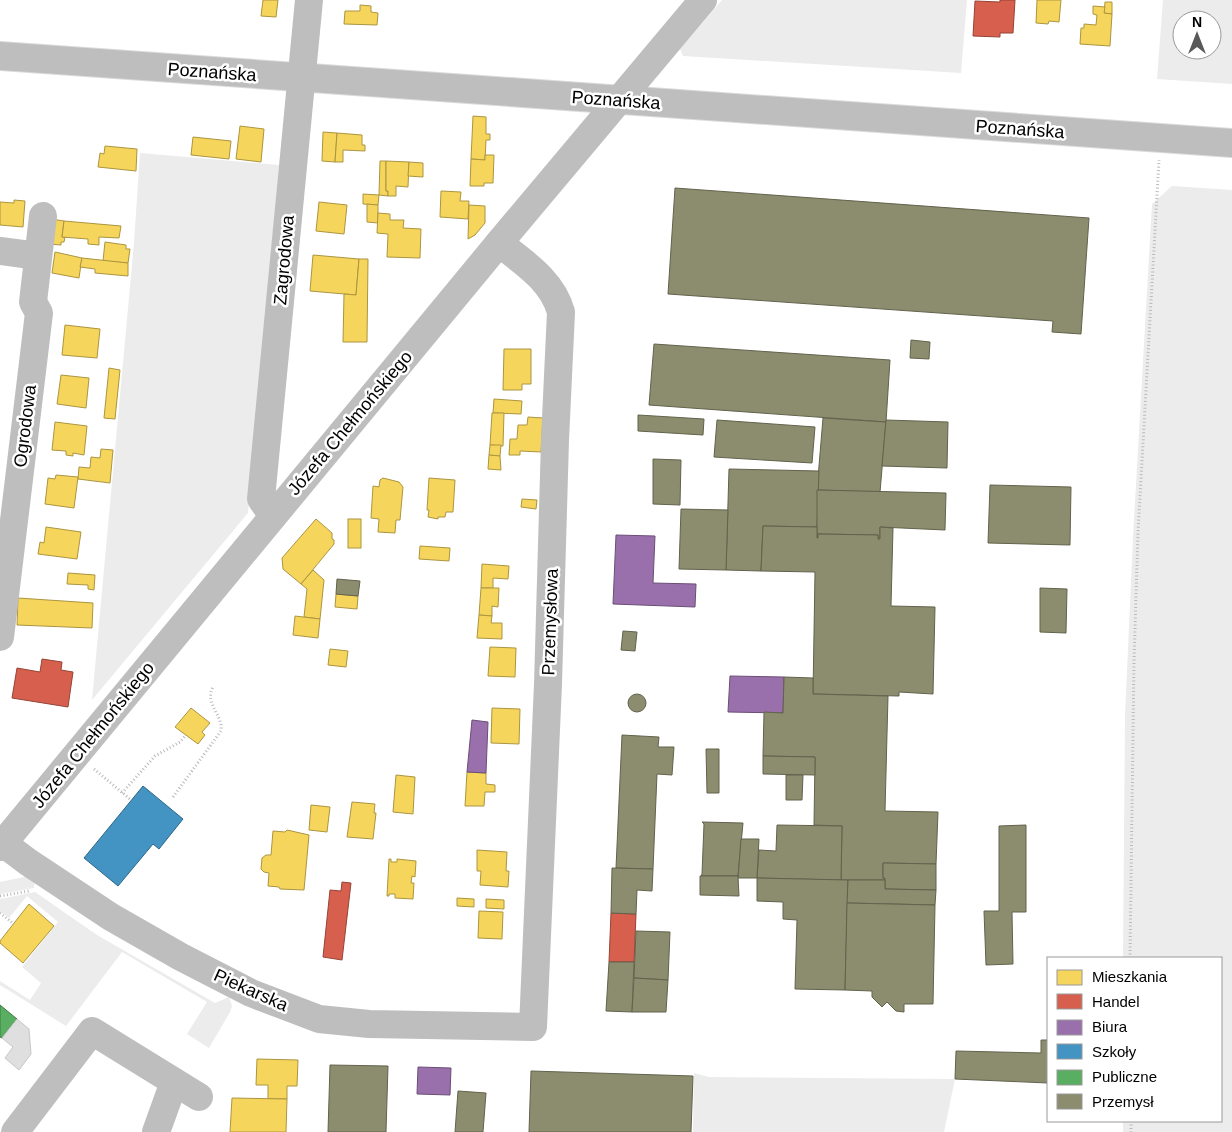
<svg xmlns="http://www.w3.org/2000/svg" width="1232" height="1132" font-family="Arial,sans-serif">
<rect width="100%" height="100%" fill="#fff"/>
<g fill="#ececec" fill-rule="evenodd">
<polygon points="722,0 967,0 961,73 683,56 680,49"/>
<path d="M1163,0H1232V84L1157,79ZM1182,20H1212V50H1182Z"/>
<polygon points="140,153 279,165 248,513 92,700 134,243"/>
<polygon points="1172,186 1232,190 1232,1132 1123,1132 1123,1121 1221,1121 1221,958 1123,958 1125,716 1133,537 1152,204"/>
<polygon points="27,871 35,876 34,888 0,894 0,882 24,877"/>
<polygon points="35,892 97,935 215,1003 229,997 232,1006 230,1012 209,1048 187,1034 207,1002 122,952 66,1026 0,985 0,981 30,1000 41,983 22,967 58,922 27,896 9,918 0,911 0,899"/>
<polygon points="694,1073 709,1077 955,1079 944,1132 693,1132"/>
</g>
<g fill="#f6d55c" stroke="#ac9540">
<polygon points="263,0 278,0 276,17 261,16"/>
<polygon points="1037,0 1061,0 1059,22 1049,21 1048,24 1036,23"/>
<polygon points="1105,2 1112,2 1112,14 1104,13"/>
<polygon points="360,5 371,6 371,12 378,13 377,25 344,24 345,11 360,11"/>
<polygon points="1093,6 1105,7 1104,13 1112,14 1110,46 1080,44 1081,28 1084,28 1084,24 1096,25 1097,15 1093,14"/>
<polygon points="473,116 486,117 486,134 490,134 490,140 486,140 485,160 471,159"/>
<polygon points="240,126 264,129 261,162 236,159"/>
<polygon points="323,132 337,133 335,162 322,161"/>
<polygon points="337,133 362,135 362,145 365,145 365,151 343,150 343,162 335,162"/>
<polygon points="193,137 231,141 229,159 191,155"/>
<polygon points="105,146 137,149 136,171 98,167 100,153 104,154"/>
<polygon points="485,155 494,155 493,183 484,183 484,186 470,186 471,159 485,160"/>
<polygon points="380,161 386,161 386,191 388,191 388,196 379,195"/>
<polygon points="386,161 409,162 408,187 396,186 396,196 388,196 388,191 386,191"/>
<polygon points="409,162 423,163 423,177 408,176"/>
<polygon points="441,191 461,192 460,201 469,201 468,219 440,217"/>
<polygon points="363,194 379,195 378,205 363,204"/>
<polygon points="14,200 25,201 23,227 0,225 0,202 14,203"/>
<polygon points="319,202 347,205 344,234 316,231"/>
<polygon points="367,204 378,205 378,223 367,222"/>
<polygon points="469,205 485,206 485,223 475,235 468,239"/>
<polygon points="378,213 390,214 390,220 404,220 403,228 421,229 420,258 387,257 388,234 377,233"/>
<polygon points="51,219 64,221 62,237 65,237 64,242 61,242 61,245 48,244"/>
<polygon points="64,221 121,226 119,238 99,237 99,245 88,244 88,239 62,237"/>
<polygon points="105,242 126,245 126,249 130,249 128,263 103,261"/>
<polygon points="55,252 82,258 79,278 52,273"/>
<polygon points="313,255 359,259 356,295 310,291"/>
<polygon points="82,258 128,263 128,276 95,273 95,269 80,267"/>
<polygon points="359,259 368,259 367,342 343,342 344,294 356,295"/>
<polygon points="65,325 100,329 97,358 62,355"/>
<polygon points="504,349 531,349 531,384 522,384 522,390 503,390"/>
<polygon points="109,368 120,370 115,419 104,418"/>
<polygon points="61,375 89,378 86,408 57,404"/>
<polygon points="494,399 522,401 521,414 493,413"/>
<polygon points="492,413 504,413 503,446 490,445"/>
<polygon points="528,417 543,418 541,452 520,451 520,455 509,455 510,439 517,439 518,425 527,425"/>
<polygon points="55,422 87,426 84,455 73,453 73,456 66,455 66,451 52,450"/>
<polygon points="490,445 501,445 500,456 489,455"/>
<polygon points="101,449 113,450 110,483 78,479 79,467 90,468 91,457 100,458"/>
<polygon points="489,455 500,456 501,470 488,469"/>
<polygon points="56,475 78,477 74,508 45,504 48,478 55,479"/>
<polygon points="383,478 399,482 403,487 400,520 396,520 395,533 378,532 379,519 371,518 373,486 379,487 380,480"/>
<polygon points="429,478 455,480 453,512 446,512 445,517 438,517 438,519 428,517 429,510 427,510"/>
<polygon points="522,499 537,500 536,509 521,507"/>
<polygon points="316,519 332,533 332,539 334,540 334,544 301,584 283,569 282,558"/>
<rect x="348" y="519" width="13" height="29"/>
<polygon points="46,527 81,532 77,559 38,554 40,542 44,543"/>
<polygon points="420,546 450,548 449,561 419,559"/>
<polygon points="482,564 509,566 508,579 493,578 493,588 481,588"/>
<polygon points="313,570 324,580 320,619 304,617 307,589 301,584"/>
<polygon points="68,573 95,575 94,590 88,589 88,585 67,584"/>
<polygon points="481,588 499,588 498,607 492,606 492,616 479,615"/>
<polygon points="336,594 358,596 357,609 335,607"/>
<polygon points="18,598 93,603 92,628 17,625"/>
<polygon points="479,615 492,616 491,623 502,623 502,639 477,638"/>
<polygon points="295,616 320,619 318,638 293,635"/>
<polygon points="490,647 516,648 515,677 488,676"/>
<polygon points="330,649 348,651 346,667 328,665"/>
<polygon points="191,708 210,723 202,732 205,735 198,744 175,727"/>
<polygon points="492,708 520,709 519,744 491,743"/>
<polygon points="467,772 486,773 486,784 495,785 495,792 485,792 484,806 465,806"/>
<polygon points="396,775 415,777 413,814 393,812"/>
<polygon points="352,802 375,804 374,813 376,813 373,839 347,837"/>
<polygon points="311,805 330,807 327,832 309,830"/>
<polygon points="287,830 309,835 304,890 280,889 279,887 268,886 269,873 264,872 261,869 262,858 266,855 271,855 273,831 285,832"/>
<polygon points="477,850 507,852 506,871 509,871 508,887 480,885 481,871 477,871"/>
<polygon points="389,859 391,859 391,862 397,862 397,859 416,861 415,877 412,876 411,883 414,883 413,899 395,898 395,894 389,894 389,896 387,896"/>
<polygon points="457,898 474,899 474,907 457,906"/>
<polygon points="486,899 504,900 504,909 486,908"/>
<polygon points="29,904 54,926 23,963 0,943 0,941"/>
<polygon points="479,911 503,912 502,939 478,938"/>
<polygon points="257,1059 298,1060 297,1086 287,1086 287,1099 268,1099 268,1085 256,1085"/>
<polygon points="232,1098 287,1099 286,1132 230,1132"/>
</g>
<g fill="#d6604d" stroke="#964336">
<polygon points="1000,0 1015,0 1013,33 1000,33 1000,37 973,36 975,1 1000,2"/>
<polygon points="42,659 62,662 61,670 73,672 68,707 12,698 17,668 40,672"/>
<polygon points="342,882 351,883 342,960 323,957 330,890 341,891"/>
<polygon points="611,913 636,914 634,962 609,962"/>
</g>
<g fill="#9970ab" stroke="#6b4e78">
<polygon points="616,535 655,536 653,583 696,584 695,607 613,604"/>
<polygon points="730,676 784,677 783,713 728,712"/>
<polygon points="472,720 488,722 486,773 467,772"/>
<polygon points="418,1067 451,1068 450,1095 417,1094"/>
</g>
<polygon fill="#4393c3" stroke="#2f6788" points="143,786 183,819 159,849 153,844 118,886 84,858"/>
<polygon fill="#5aae61" stroke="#3f7a44" points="0,1005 17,1019 2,1038 0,1037"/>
<g fill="#8c8c6e" stroke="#62624d">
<polygon points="675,188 1089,218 1081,334 1052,332 1053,321 668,294"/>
<polygon points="911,340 930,342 929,359 910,358"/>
<polygon points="654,344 890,360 886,422 649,405"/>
<polygon points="638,415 704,419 703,435 638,431"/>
<polygon points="823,418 886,422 880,492 817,490"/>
<polygon points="717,420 815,427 812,463 714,457"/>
<polygon points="886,420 948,422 947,468 882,466"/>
<polygon points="653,459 681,460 680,505 653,504"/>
<polygon points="729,469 819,471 817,527 763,526 761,571 726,570"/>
<polygon points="990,485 1071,487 1070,545 988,543"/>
<polygon points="817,490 946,493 945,530 880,527 880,539 878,539 878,535 818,534 818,538 817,538"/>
<polygon points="681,509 728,510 726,570 679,569"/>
<polygon points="763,526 817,527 817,538 818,538 818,534 878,535 878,539 880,539 880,527 893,528 891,606 935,607 933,694 899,692 899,696 813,694 815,572 761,571"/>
<polygon points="337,579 360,581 358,596 336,594"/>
<polygon points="1040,588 1067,589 1066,633 1040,632"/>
<polygon points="623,631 637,632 635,651 621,650"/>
<polygon points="784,677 813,678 813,694 888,696 885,811 938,812 936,864 883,863 883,878 885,878 885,880 841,880 842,826 814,825 815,757 763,756 764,712 783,713"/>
<circle cx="637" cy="703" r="9"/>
<polygon points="622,735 659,737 658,747 674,747 672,775 657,774 653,869 616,868"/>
<polygon points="706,749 719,749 719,793 707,793"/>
<polygon points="763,756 815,757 815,775 763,774"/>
<polygon points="786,775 803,775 802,800 786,800"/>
<polygon points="702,822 743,823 738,876 701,876 702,874 704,824"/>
<polygon points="777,825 842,826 841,880 757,878 759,850 776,851"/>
<polygon points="1026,825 1026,912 1012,912 1013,964 986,965 984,911 999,911 999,826"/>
<polygon points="741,839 759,839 757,878 738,878"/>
<polygon points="883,863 936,864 936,890 885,889 885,878 883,878"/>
<polygon points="612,868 653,869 652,891 637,890 636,914 611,913"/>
<polygon points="700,876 738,876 739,896 700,895"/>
<polygon points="757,878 848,880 845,990 795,989 797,920 783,919 783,902 757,901"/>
<polygon points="848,880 885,880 885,889 936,890 935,905 847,903"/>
<polygon points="847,903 935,905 933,1004 904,1004 904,1012 896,1011 887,1002 882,1007 872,997 872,991 845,990"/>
<polygon points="636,931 670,932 668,980 634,978"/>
<polygon points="609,962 634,962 632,1012 606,1011"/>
<polygon points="634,978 668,980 666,1012 632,1012"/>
<polygon points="1041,1040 1048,1040 1048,1083 955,1079 956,1051 1041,1053"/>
<polygon points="330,1065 388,1066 386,1132 328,1132"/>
<polygon points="531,1071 693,1076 691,1132 529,1132"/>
<polygon points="458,1091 486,1093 483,1132 455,1132"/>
</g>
<polygon fill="#dfdfdf" stroke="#c7c7c7" points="17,1019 29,1029 31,1054 19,1070 5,1058 13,1047 2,1038"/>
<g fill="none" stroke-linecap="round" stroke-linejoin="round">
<defs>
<polyline id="major" points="0,56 1232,143"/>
</defs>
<use href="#major" stroke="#dbdbdb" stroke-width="30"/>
<g stroke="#b9b9b9" stroke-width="3" stroke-dasharray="1 2.5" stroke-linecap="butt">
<polyline points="94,769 131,800"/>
<polyline points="122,793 155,756 180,742 185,736"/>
<path d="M173,797L221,731C223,714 204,704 213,687"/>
<polyline points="0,896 29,891"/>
<polyline points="0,913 14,924"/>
<polyline points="1130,958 1134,661 1138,532 1159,160"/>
<polyline points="1131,1121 1131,1132"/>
</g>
<g stroke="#bebebe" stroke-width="28">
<polyline points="0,251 38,256"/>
<polyline points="273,516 261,499 309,0"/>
<polyline points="0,637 39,313 33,302 43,216"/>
<path d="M0,841L28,862L111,917L181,957L251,993L319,1019L369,1024L533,1027L548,684L555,440L561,312C552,280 524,263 499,243"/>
<polyline points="0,847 499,243 703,0"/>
<polyline points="15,1132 92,1031 199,1097"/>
<polyline points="156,1132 174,1082"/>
</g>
<use href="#major" stroke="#bebebe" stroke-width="28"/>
</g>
<g text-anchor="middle" stroke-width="5" stroke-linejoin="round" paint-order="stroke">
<g font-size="18" fill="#000" stroke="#fff">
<text transform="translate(212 72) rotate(4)" y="6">Poznańska</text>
<text transform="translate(616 100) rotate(4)" y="6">Poznańska</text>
<text transform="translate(1020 129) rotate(4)" y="6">Poznańska</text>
<text transform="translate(284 260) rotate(-85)" y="6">Zagrodowa</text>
<text transform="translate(350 423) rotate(-50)" y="6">Józefa Chełmońskiego</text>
<text transform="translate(25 426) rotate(-83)" y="6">Ogrodowa</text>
<text transform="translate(550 622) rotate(-88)" y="6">Przemysłowa</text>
<text transform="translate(93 735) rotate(-51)" y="6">Józefa Chełmońskiego</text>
<text transform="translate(251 990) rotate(24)" y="6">Piekarska</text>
</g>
</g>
<rect x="1047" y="957" width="175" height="165" fill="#ffffff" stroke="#999999"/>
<rect x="1057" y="970" width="25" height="15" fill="#f6d55c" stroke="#999999"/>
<text x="1092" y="982" font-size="15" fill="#000000">Mieszkania</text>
<rect x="1057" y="994" width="25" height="15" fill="#d6604d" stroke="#999999"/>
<text x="1092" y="1007" font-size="15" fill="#000000">Handel</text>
<rect x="1057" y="1020" width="25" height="15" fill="#9970ab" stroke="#999999"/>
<text x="1092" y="1032" font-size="15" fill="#000000">Biura</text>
<rect x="1057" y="1044" width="25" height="15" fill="#4393c3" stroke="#999999"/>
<text x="1092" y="1057" font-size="15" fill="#000000">Szkoły</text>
<rect x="1057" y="1070" width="25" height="15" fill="#5aae61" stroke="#999999"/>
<text x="1092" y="1082" font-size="15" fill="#000000">Publiczne</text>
<rect x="1057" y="1094" width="25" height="15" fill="#8c8c6e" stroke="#999999"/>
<text x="1092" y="1107" font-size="15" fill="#000000">Przemysł</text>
<g transform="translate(1197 35)"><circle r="24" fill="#ffffff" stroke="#999999"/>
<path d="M0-4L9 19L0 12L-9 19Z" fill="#595959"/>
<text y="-8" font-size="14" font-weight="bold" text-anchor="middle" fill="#000000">N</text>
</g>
</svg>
